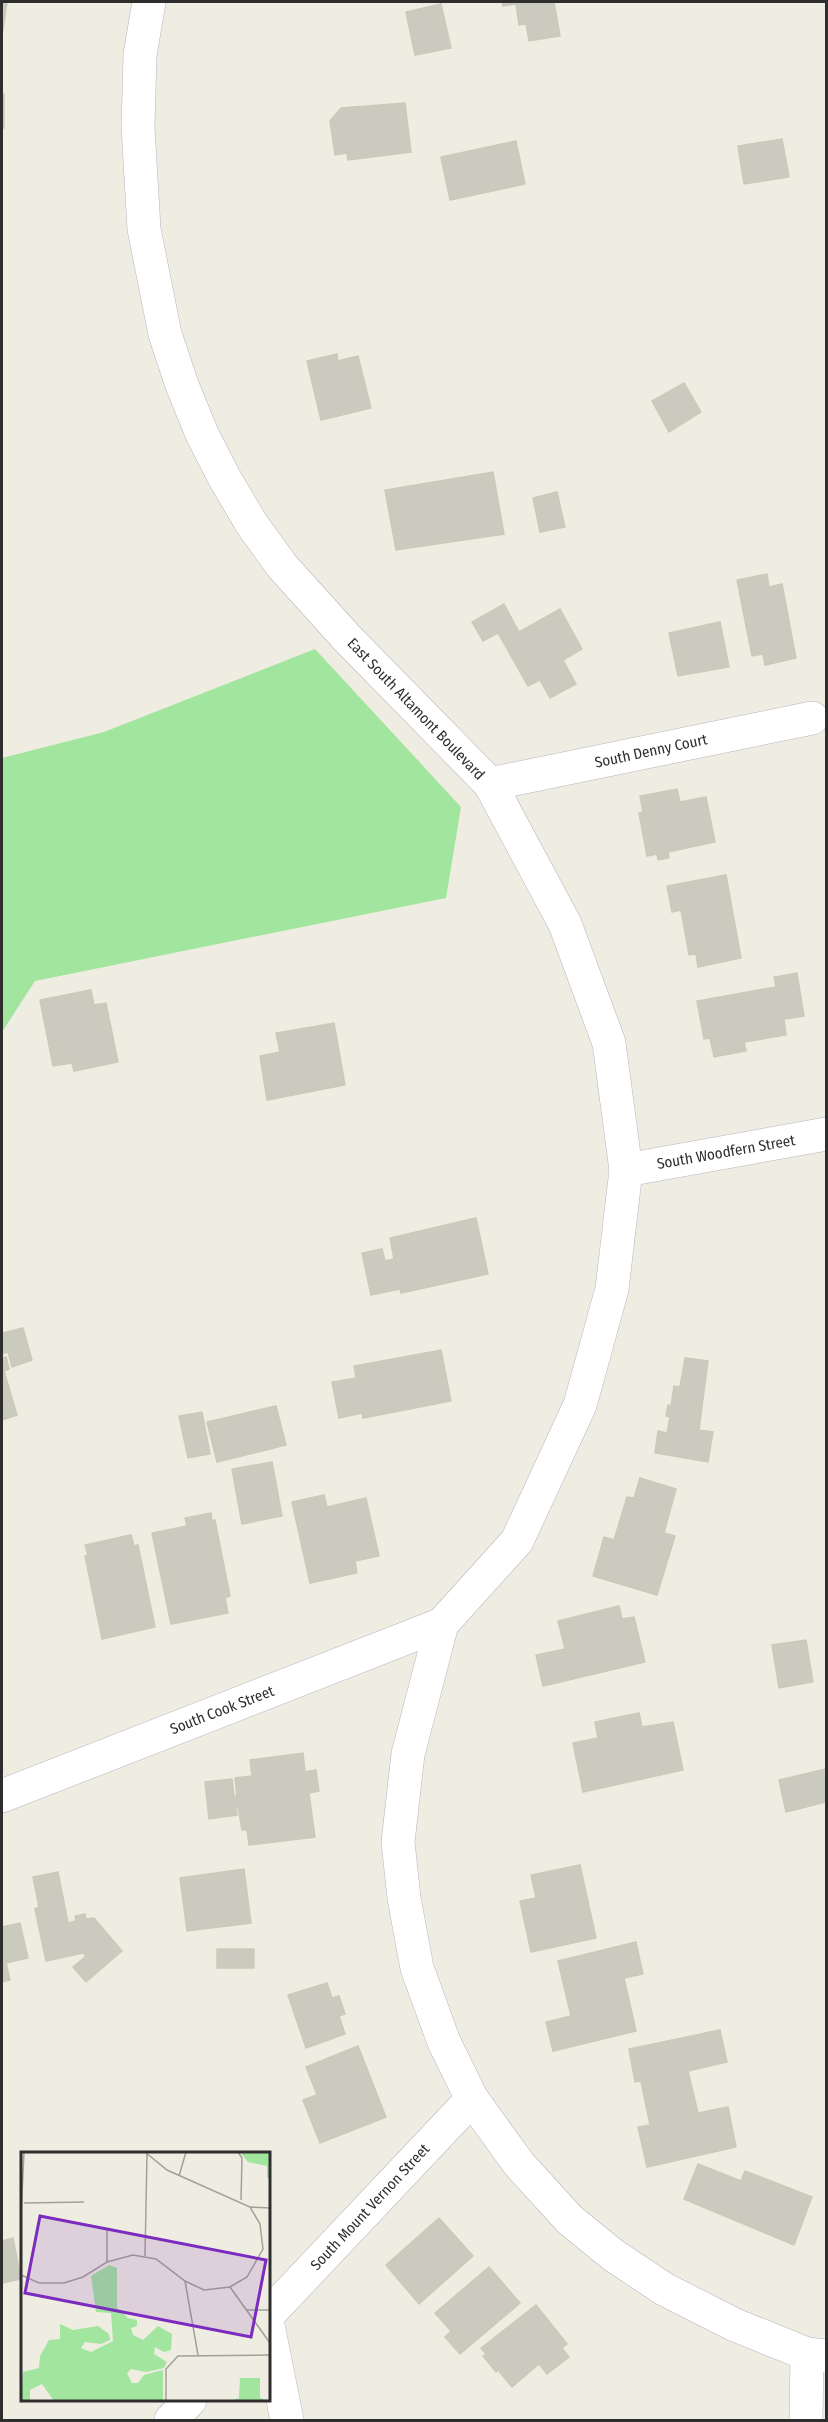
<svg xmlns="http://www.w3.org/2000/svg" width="828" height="2422" font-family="'Fira Sans Condensed',sans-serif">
<rect width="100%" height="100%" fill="#efede1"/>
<polygon fill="#a2e59e" points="315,649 461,807 446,898 35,981 2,1032 2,758 104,732"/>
<g fill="#cbcabf" stroke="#cbcaba" stroke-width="1.5">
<polygon points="2,2 7,2 3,30 2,29"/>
<polygon points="502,2 554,2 560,36 529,41 526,24 519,25 516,4 503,6"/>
<polygon points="441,4 451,48 415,55 406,12"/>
<rect x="2" y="94" width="2" height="34"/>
<polygon points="405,103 411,152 348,160 347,153 335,155 330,121 341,108"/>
<polygon points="782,139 789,177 744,184 738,146"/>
<polygon points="516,141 525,184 450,200 441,157"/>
<polygon points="337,354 338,361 358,356 371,408 321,420 307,361"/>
<polygon points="684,383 701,412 669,432 652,401"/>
<polygon points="493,472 504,534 396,550 385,490"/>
<polygon points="557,492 565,527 540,532 533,498"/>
<polygon points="767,574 769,587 782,584 796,658 765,665 763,654 752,656 737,580"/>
<polygon points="504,604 519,632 560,609 582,649 563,660 576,684 550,698 540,680 528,686 498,633 483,641 472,622"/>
<polygon points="720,622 729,667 678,676 669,633"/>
<polygon points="677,789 680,802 706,797 715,842 668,852 669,858 658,860 657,854 647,856 639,813 643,812 640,796"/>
<polygon points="726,875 741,958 698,967 696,954 689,955 681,910 672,912 667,886"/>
<polygon points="797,973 804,1016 784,1019 786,1035 744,1042 746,1051 714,1057 710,1038 704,1039 697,1001 776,987 774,977"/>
<polygon points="91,990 94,1005 106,1003 118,1062 74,1071 72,1063 53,1066 40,1000"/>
<polygon points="334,1023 345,1085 267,1100 260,1056 280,1052 276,1033"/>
<polygon points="476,1218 488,1274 401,1293 400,1289 371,1295 362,1253 382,1249 385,1261 394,1259 390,1238"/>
<polygon points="23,1328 32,1360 12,1367 8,1352 2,1354 2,1330 3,1333"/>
<polygon points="441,1350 451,1401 363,1418 362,1413 339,1418 332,1382 356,1378 354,1366"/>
<polygon points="6,1357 9,1369 4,1371 17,1415 2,1420 2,1358"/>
<polygon points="685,1358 708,1361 699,1430 713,1432 708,1462 655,1453 658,1431 667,1433 670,1417 666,1416 668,1405 671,1406 674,1386 680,1387"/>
<polygon points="276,1406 286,1445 217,1462 207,1422"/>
<polygon points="202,1412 210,1454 188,1458 179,1416"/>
<polygon points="272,1462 282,1516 242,1524 232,1469"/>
<polygon points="640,1478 676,1489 664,1533 675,1536 657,1595 593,1576 604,1537 614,1540 627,1497 634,1498"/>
<polygon points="324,1495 327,1507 366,1498 379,1556 355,1561 357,1573 310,1583 292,1502"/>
<polygon points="211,1513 212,1521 215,1520 230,1596 225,1598 228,1613 171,1624 152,1533 187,1526 185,1518"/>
<polygon points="131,1535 134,1546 138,1545 155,1627 102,1639 85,1556 88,1555 85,1545"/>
<polygon points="619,1606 622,1619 634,1617 645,1662 543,1686 536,1655 565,1649 558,1621"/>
<polygon points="806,1640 813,1682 779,1688 772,1645"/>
<polygon points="639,1713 642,1727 673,1722 683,1770 583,1792 573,1743 598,1738 595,1722"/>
<polygon points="303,1753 305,1772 316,1770 319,1791 309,1793 315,1837 249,1845 247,1830 242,1830 238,1807 236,1808 237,1815 209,1819 205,1782 232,1779 234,1796 237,1796 235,1778 252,1776 250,1760"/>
<polygon points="826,1769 826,1802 786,1812 779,1780"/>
<polygon points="580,1865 596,1938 531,1952 520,1901 536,1898 531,1875"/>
<polygon points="244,1869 251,1923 187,1931 180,1878"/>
<polygon points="58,1872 68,1923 76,1921 75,1916 85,1914 86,1919 94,1918 122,1951 86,1982 73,1967 86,1956 83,1953 46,1961 35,1909 39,1907 33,1877"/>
<polygon points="20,1923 28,1958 6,1963 10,1980 2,1982 2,1927"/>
<polygon points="636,1942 643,1974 624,1978 636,2031 553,2051 546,2022 571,2016 558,1961"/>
<rect x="217" y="1949" width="37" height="19"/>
<polygon points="327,1983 332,1998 339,1996 345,2014 339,2016 345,2034 306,2048 288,1995"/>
<polygon points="720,2030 727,2062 688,2071 698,2113 728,2107 736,2147 647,2167 638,2127 650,2125 641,2081 635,2082 629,2049"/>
<polygon points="358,2046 386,2117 320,2143 303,2100 317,2095 306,2067"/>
<polygon points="698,2164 741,2181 745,2171 812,2197 794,2245 684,2199"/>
<polygon points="439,2218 473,2256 419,2304 386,2265"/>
<polygon points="13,2238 21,2279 2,2283 2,2241"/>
<polygon points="489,2267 520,2303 460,2354 445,2337 451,2331 435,2313"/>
<polygon points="536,2305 567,2344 562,2348 569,2357 547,2374 539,2364 512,2387 498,2370 496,2372 483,2356 486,2354 481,2348"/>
</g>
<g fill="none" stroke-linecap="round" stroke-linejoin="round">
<defs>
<g id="minor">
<polyline points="149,2 140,55 138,127 144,229 165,334 182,385 202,434 224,477 251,523 282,566 346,637 490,784 565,924 609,1043 626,1170 612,1289 580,1405 517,1541 442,1624 408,1754 398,1842 404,1898 417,1968 444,2042 472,2099 519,2164 570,2220 613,2255 664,2289 735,2325 807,2354 826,2356"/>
<polyline points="490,784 812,718"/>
<polyline points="626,1170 826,1134"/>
<polyline points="2,1796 442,1624"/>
<polyline points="268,2315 472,2099"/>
<polyline points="268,2325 287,2420"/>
<polyline points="171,2420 190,2400"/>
<polyline points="806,2420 807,2354"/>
</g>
</defs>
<use href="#minor" stroke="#b5b4c1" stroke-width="34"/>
<use href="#minor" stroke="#fff" stroke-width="33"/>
</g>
<g text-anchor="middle" stroke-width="6" stroke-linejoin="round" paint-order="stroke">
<g font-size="15" fill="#2e2e2e" stroke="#fff">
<text transform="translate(416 709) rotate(46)" y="5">East South Altamont Boulevard</text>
<text transform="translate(651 751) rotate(-12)" y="5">South Denny Court</text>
<text transform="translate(726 1152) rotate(-10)" y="5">South Woodfern Street</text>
<text transform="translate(222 1710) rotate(-21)" y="5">South Cook Street</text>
<text transform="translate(370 2207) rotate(-47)" y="5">South Mount Vernon Street</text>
</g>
</g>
<g transform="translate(21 2152)">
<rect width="249" height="249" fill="#efede1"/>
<path d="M219,0H249V26H246V14L227,10ZM88,113L96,116V156L107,166L116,168V174L110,176L112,183L122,188L137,174L151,182L150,198L143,200L134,195L133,202L146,210L143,216L125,220L110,217L106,221L111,231H117L123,223L142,218V249H33L21,232L9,238V249H0L2,220L18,216L19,204L28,188L39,187V172L52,178L77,174L88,182L89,188L80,192L64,190L60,196L70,200L92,189L90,161L75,160L70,124ZM219,226H239V246L249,249H209L218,246Z" fill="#a2e59e"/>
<path fill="none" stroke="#a2a199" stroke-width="1.5" d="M217,0L221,6L220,48M158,24L165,0M3,51L63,50M229,55L249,56M0,63L3,0M86,78V110M124,104L126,2M0,123L18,131H43L62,125L86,110L112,103L135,107L164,129L183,138L209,135L226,125L242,97L239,72L229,55L146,18L124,0M164,129L177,203M209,135L249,191M225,158H249M145,249V217L157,204L249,203"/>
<path fill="#7b2cbf" fill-opacity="0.15" stroke="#7b2cbf" stroke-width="3" d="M19,64L245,108L230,185L4,141Z"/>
<rect width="249" height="249" fill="none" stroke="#2e2e2e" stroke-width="3"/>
</g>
<rect width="828" height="2422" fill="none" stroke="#2e2e2e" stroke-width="6"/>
</svg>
